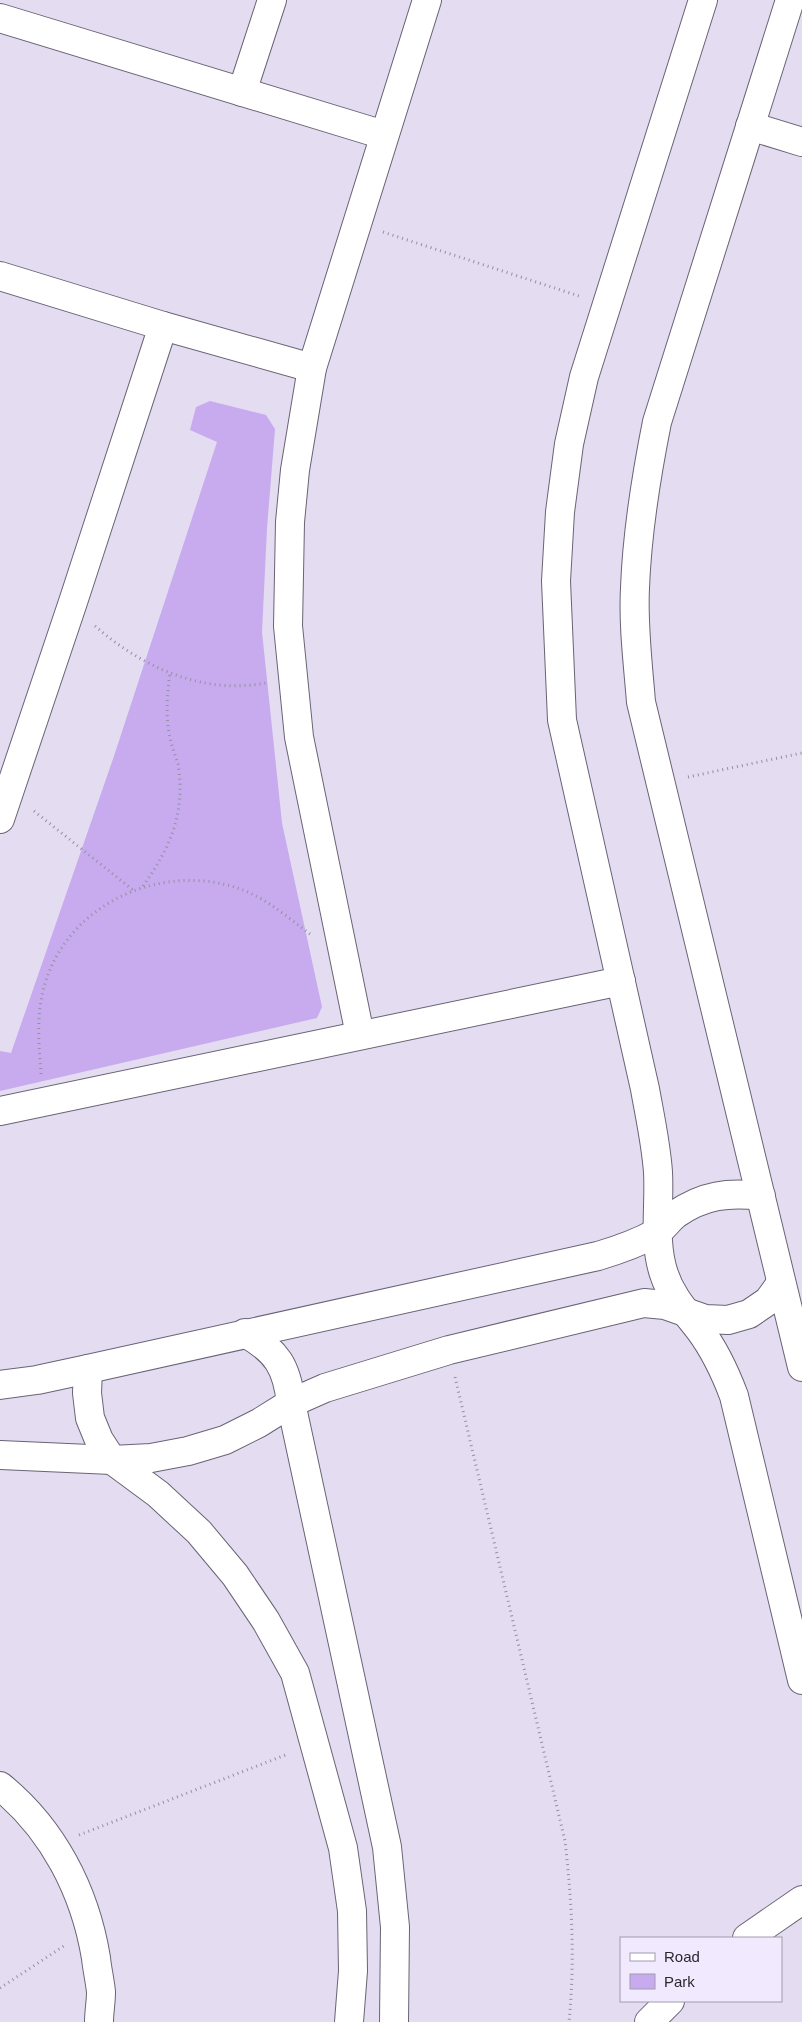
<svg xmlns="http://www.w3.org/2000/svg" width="802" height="2022" font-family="Helvetica,sans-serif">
<rect width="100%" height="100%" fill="#e4dcf1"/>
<polygon fill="#c7abee" points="210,401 266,415 275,429 267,528 262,632 282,823 322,1007 317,1018 0,1091 0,1051 11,1053 114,756 217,442 190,430 196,407"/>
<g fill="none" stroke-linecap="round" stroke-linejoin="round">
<defs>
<g id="minor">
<path d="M703,0L584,377L569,444L560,512L556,581L562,720L645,1089C650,1117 656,1144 658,1172C660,1206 653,1242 664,1274C671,1296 685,1311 699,1329C714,1349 725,1372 734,1396L802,1680"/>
<path d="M790,0L657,422C646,477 637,532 635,588C633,626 638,664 641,702L802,1367"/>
<polyline points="0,18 384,135"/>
<polyline points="242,92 272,0"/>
<polyline points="750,126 802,142"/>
<polyline points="0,276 163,326 312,368"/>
<polyline points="0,819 73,602 163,326"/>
<polyline points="360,1035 299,737 288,626 290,522 295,470 312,368 427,0"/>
<polyline points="0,1111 621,981"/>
<path d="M245,1333C277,1351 287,1367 291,1403L387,1847L395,1927L394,2022"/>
<polyline points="88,1369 87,1393 90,1418 99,1440 112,1460 158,1494 199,1532 235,1575 266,1621 295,1673 343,1848 352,1911 353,1971 349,2022"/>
<path d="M0,1385L37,1380L88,1369L598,1256C618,1250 638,1243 656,1233C664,1228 669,1219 676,1214C704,1195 728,1192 761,1196"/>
<polyline points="0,1455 112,1460 151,1458 188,1451 225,1440 259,1423 291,1403 325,1388 449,1350 644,1303 665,1305 705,1319 728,1320 749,1314 768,1301 781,1283"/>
<path d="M0,1786C53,1829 85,1891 96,1958C97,1969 100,1981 101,1992C101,2002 99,2012 99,2022"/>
<polyline points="747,1938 802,1900"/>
<polyline points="649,2022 670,2001"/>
</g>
</defs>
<use href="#minor" stroke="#6a6375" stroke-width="30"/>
<g stroke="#95909f" stroke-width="3" stroke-dasharray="1 4" stroke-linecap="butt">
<polyline points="383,232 579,296"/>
<path d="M95,626C142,667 202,695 266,683"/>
<polyline points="688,777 802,753"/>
<polyline points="34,811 133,890"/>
<path d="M143,886C170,848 186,813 178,764C176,757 173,750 171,742C165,719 167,696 170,673"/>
<path d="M41,1074C39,1045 36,1016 44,987C67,901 170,857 250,893C272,903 291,920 310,934"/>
<path d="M455,1377L565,1841C572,1902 575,1961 569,2022"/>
<polyline points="79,1835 288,1754"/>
<polyline points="0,1988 64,1946"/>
</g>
<use href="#minor" stroke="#fff" stroke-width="28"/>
</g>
<rect x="620" y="1937" width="162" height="65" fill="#f1e9fe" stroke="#a29cac"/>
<rect x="630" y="1953" width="25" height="8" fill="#ffffff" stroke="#a29cac"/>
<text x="664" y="1962" font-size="15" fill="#2b2830">Road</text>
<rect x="630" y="1974" width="25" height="15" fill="#c7abee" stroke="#a29cac"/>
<text x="664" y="1987" font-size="15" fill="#2b2830">Park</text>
</svg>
